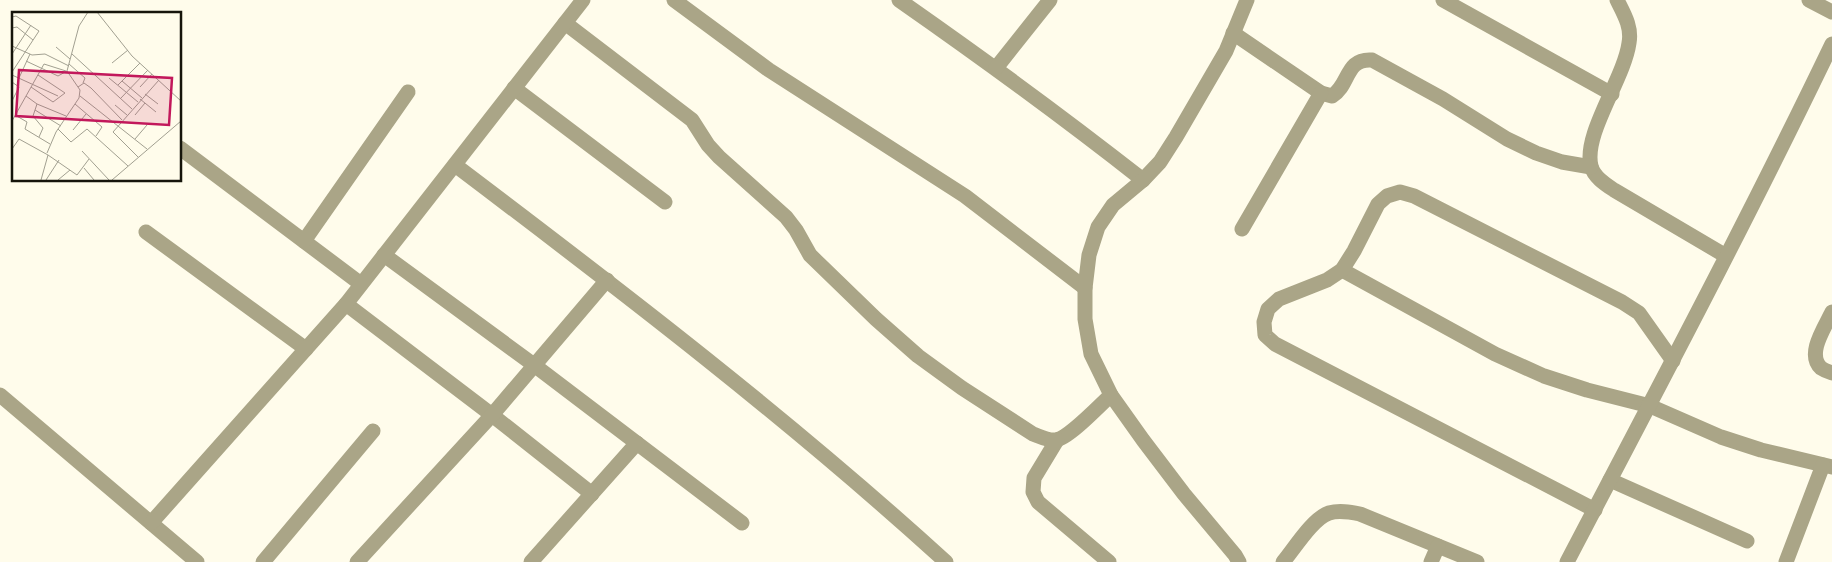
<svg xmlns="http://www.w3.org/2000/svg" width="1832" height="562" font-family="'Varela Round',sans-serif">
<rect width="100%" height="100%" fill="#fffceb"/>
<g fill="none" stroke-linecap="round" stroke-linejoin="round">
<g stroke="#aaa587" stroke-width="15">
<polyline points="674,0 769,70 965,196 1085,288"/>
<path d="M899,0C982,58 1063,117 1143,180"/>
<polyline points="1443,0 1612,94"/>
<path d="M1617,0C1624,14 1632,27 1629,43C1624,79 1583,134 1591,166C1594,177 1605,184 1614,190L1726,256"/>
<polyline points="1809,0 1832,12"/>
<path d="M565,23L692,120L708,145L719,157L786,217L796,230L810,255L876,319L918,356L962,388L1033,434C1041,437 1048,441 1056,440C1069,438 1100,405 1111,395"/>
<path d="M1233,33L1321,93L1332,96C1350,85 1345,58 1372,60L1443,99L1507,139L1536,153L1562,162L1591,167"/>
<polyline points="996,68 1050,0"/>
<polyline points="514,88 665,202"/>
<polyline points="180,148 361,284"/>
<path d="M455,165C623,292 790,420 946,562"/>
<polyline points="1242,229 1321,93"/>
<polyline points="146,232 306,349"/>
<polyline points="304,241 408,92"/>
<polyline points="384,255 534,365 742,523"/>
<polyline points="1342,270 1495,354 1544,376 1587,390 1650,406 1721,437 1761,450 1832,467"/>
<polyline points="346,304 492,415 592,494"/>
<path d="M1832,312C1825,327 1806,354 1821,368C1824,370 1829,372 1832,373"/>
<polyline points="0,395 197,562"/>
<polyline points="1057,440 1034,478 1033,492 1038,502 1109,562"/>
<polyline points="1610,480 1747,541"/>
<polyline points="1595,510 1275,344 1265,335 1264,322 1268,309 1279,299 1327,280 1342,270 1354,251 1378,204 1387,196 1400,192 1414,196 1622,302 1639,313 1673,361"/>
<polyline points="151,523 346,304 583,0"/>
<polyline points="263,562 373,431"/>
<polyline points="357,562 492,415 607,280"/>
<polyline points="531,562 637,443"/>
<polyline points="1239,562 1235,555 1184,494 1143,440 1111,395 1091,354 1085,319 1085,288 1089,255 1098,227 1113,205 1143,180 1160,162 1176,137 1226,51 1247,0"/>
<path d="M1283,562C1294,549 1313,518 1329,513C1339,510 1350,512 1360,514L1477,562"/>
<polyline points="1431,562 1438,546"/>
<path d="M1567,562C1657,390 1748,219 1832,44"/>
<polyline points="1786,562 1823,465"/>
</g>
</g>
<g transform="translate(12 12)">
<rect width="169" height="169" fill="#fffceb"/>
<path fill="none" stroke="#a2a091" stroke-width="1" d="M85,0L120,44L169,89M0,5L4,4L27,19L0,60M0,16L5,15L21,28M0,34L20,43L33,42L57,54M44,35L58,47M0,42L19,13M60,42L120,97M14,49L46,64L55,59M100,51L116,38M57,52L73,66L71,71M0,63L46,84M7,66L18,42M97,66L126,90M110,69L130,86M0,70L7,75L0,89M106,73L128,51M19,75L41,90L53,81L26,63M66,75L72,71L79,76L110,108M128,75L140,62M133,82L146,92M14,84L25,92L21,104L31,116L27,125M68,84L135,137M108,87L136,58M128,87L144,100M25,92L54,104M63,92L90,115L84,124M103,93L115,103M23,98L49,114M3,103L15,110L13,117L38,132M123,103L133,91M0,109L32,52L54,59M46,117L59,130L75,117L116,154M61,118L74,102M123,127L135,113M0,137L7,127L36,143L29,168M70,139L97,168M35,141L44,120L67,86L68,78L55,59L67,14L76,0M36,143L65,163L77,147M126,145L101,120L147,68M72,156L82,168M34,168L47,148M46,168L58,158M100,168L169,109"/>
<path fill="#c2185b" fill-opacity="0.15" stroke="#c2185b" stroke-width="2.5" d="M7,58L160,66L157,113L4,104Z"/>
<rect width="169" height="169" fill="none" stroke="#16150b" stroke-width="2.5"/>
</g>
</svg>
